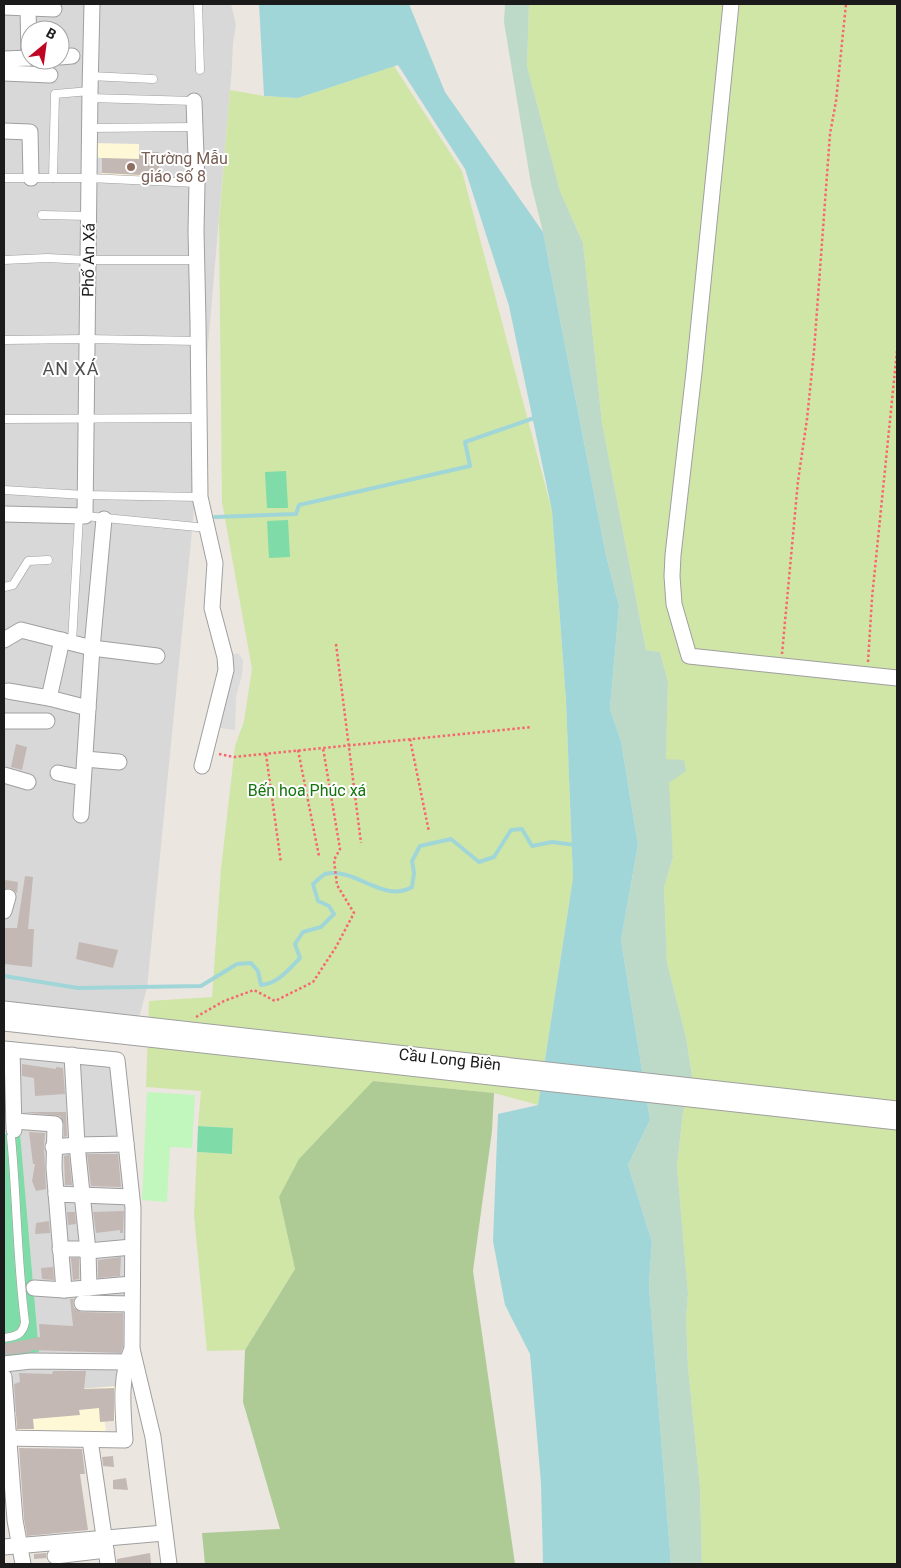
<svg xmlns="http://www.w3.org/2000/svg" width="901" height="1568" font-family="Roboto,sans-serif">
<rect width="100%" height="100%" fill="#ece6e0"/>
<g fill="#d9d8d8" fill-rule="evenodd">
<path d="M4,4H231L236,25L233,43L232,67L192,531L147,988L137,1025L4,1003ZM30,30H60V60H30Z"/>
<polygon points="4,1054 109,1063 138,1284 118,1386 26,1412 15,1412 17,1434 4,1434 4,1358 39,1352 20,1133 4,1134"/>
</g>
<g fill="#fef8d7">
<polygon points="92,143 139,144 139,151 159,152 159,178 102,176 102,158 92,157"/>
<polygon points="118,1386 117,1421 105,1422 106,1437 17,1434 15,1412 26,1412 26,1393"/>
</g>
<g fill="#d0e6a6">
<polygon points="529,4 897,4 897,1564 702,1564 700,1488 688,1367 686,1318 688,1294 677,1166 683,1112 692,1075 686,1037 667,963 664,888 673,857 666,759 668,682 660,652 646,650 602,423 583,243 560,191 527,66"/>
<polygon points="394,66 462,171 552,511 566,701 573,878 538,1105 494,1093 373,1081 279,1197 295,1269 245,1350 207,1351 194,1215 197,1152 232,1154 233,1128 198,1126 201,1091 146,1087 149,1001 212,997 221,869 235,746 244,721 252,669 222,502 219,222 230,90 264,96 298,98"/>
</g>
<polygon fill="#aecb95" points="373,1081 494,1093 492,1131 473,1271 515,1564 205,1564 202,1533 280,1529 243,1402 245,1350 295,1269 279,1197 299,1159"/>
<polygon fill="#bddac8" points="505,4 529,4 527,66 560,191 583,243 602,423 646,650 660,652 668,682 666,759 684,760 686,771 669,783 673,857 664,888 667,963 686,1037 692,1076 683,1112 677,1166 688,1294 686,1318 688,1367 700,1488 702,1564 671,1564 649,1285 652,1242 628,1165 650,1120 621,940 638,845 621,741 610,709 619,606 606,555 543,232 531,184 504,22"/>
<polygon fill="#c1f7bc" points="147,1092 195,1095 192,1148 170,1147 167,1202 142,1200"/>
<g fill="#7fdba8">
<polygon points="286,471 288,508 267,508 265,472"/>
<polygon points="288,520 290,557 269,558 267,521"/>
<polygon points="198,1126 233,1128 232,1154 197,1152"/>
<polygon points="20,1133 39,1352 4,1358 4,1134"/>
</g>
<polygon fill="#dbdbdb" points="238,653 243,660 242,675 236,696 235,730 212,727 225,657"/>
<polygon fill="#a1d6d9" points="259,4 409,4 445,92 543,232 606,555 619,606 610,709 621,741 638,845 621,940 650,1120 628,1165 652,1242 649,1285 671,1564 543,1564 541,1483 530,1354 505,1305 493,1241 498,1114 538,1105 573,878 566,701 552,511 509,306 465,169 398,65 298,98 264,96"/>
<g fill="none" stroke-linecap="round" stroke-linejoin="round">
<g stroke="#a1d6d9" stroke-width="4">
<polyline points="215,517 296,514 299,505 470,466 465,442 537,417"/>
<path d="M4,976L78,988L201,986L237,964L251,963L258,971L261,985C278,984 289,969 300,958L295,944L303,932L321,927L334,914L329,906L318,901L313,884C317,881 321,876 325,874C354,866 383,904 412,887L414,873L412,861L420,846L451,839L479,862L494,857L511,830L522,829L532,846L552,842L575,845"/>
</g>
</g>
<g fill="#c3b8b4">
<polygon points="139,151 159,152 159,176 102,173 102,158 139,159"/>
<polygon points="16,744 27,747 22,770 11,767"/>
<polygon points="25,876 33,877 28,929 34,929 32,967 4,964 4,928 17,928"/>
<polygon points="5,880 18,882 17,893 10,888 4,889"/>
<polygon points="79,942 118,950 113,968 76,959"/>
<polygon points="22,1064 56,1069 56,1067 63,1068 65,1094 35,1096 34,1078 22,1076"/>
<polygon points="23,1112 66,1112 67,1136 64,1137 64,1124 60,1116"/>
<polygon points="29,1132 45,1133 44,1147 46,1189 36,1191 32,1181 35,1164 33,1164"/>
<polygon points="87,1154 118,1154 121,1187 91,1186"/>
<polygon points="69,1155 72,1185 65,1185 64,1156"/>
<polygon points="124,1211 123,1233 120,1233 120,1230 96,1233 93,1212"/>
<polygon points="67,1212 75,1212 76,1224 68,1225"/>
<polygon points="49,1221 50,1233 35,1234 36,1223"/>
<polygon points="121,1257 120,1276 98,1278 98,1260"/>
<polygon points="71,1258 79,1258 79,1279 73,1280"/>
<polygon points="53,1267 54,1280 42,1279 41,1268"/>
<polygon points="70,1299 74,1299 73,1303 74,1308 81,1312 123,1313 123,1347 121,1353 31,1350 31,1352 4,1355 4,1344 40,1337 39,1324 73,1326"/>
<polygon points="53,1371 86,1371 84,1389 114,1388 114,1421 100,1422 99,1408 79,1410 80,1415 33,1419 34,1429 17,1429 14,1384 20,1382 19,1373 52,1374"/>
<polygon points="19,1448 82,1449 85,1474 80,1474 88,1530 27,1536 24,1519"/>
<polygon points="113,1456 114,1467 103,1466 102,1457"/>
<polygon points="126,1478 128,1490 113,1489 113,1480"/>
<polygon points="46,1553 46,1558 34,1559 34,1554"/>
<polygon points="150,1553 151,1563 117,1564 117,1559"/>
</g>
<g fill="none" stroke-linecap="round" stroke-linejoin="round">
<defs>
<g id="service">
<polyline points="198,4 200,70"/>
<polyline points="90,76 153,79"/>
<polyline points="90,98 194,101"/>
<polyline points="90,128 194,127"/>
<polyline points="4,178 89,178 197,183"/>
<polyline points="53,178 55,94 90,91"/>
<polyline points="42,215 89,216"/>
<polyline points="4,260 47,258 88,260 196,260"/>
<polyline points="4,340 86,339 198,341"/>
<polyline points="4,419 199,418"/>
<polyline points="4,490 84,495 200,497"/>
<polyline points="85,516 207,528"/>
<polyline points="4,587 13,585 28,561 48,560"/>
<polyline points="72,642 79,516"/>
<path d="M4,1338C16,1336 23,1335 25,1322C17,1261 17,1199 11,1137"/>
</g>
<g id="minor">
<polyline points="731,4 694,372 673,555 672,576 674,604 689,656 897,678"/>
<polyline points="4,7 54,9"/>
<polyline points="28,8 29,58"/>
<polyline points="60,57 72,56"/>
<polyline points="4,59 30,58"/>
<polyline points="4,73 50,75"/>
<polyline points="194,101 197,183 196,231 198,322 200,497 215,563 212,608 225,657 226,670 202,766"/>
<polyline points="4,131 30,132 31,178"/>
<polyline points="4,514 85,516 90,91 92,4"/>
<polyline points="4,640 21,630 92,648 157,656"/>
<polyline points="8,691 49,698 88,708"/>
<polyline points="49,698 62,640"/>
<polyline points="4,721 47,721"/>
<polyline points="85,759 119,762"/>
<polyline points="58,773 83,778"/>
<polyline points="4,775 28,782"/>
<polyline points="81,815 92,648 104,519"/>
<polyline points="4,911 8,897"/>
<path d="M4,1049L117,1060L133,1208L132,1349C119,1377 123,1411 125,1440L4,1438"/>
<polyline points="12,1050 14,1130"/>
<polyline points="72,1055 77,1145 88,1251 89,1288"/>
<polyline points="14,1121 55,1124 54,1168 64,1290"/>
<polyline points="53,1147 77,1145 126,1144"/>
<polyline points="56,1194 131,1197"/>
<polyline points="60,1249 80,1249 88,1251 132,1247"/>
<polyline points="34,1288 64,1290 132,1284"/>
<polyline points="82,1303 131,1304"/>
<polyline points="132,1349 153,1437 169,1564"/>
<polyline points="4,1364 31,1361 126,1362"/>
<polyline points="4,1377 15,1520 23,1564"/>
<polyline points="90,1440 108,1564"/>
<polyline points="4,1547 164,1533"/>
<polyline points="55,1556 106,1550"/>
</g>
</defs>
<use href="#service" stroke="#9f9f9f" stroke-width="9"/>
<use href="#minor" stroke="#9f9f9f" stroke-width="17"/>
<g stroke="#f66770" stroke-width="2.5" stroke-dasharray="2.5 2.5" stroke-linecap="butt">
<polyline points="336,644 361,843"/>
<polyline points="782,654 798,481 807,419 814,351 830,134 836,101 846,4"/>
<polyline points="868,662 872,598 897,351"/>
<polyline points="410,739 429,832"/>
<polyline points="298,750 319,856"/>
<polyline points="219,754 234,757 531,727"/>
<polyline points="266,754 281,863"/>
<polyline points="196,1017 224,1001 254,990 275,1001 313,982 336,947 354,913 337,885 334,860 340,849 323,748"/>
</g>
<use href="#service" stroke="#fff" stroke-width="8"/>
<use href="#minor" stroke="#fff" stroke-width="15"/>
<defs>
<polyline id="rail" points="4,1016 897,1115"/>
</defs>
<use href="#rail" stroke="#696969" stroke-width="5.5"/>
<use href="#rail" stroke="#fff" stroke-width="4" stroke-dasharray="11" stroke-linecap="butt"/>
<defs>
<g id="minor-bridge">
<polyline points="4,1009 897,1109"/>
<polyline points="4,1023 897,1122"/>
</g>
</defs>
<use href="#minor-bridge" stroke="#9f9f9f" stroke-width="17" stroke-linecap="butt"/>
<use href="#minor-bridge" stroke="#fff" stroke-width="15"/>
</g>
<circle fill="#8d6e63" stroke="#fff" stroke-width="2" cx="131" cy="167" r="5"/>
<g text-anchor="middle" stroke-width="4" stroke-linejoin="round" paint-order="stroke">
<g font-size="16" fill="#785e54" stroke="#fff" text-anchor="start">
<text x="141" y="164">Trường Mẫu<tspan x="141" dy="18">giáo số 8</tspan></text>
</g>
<g font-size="16" fill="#1b1b1b" stroke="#fff">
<text transform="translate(88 260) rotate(-89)" y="6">Phố An Xá</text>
<text transform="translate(450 1059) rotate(6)" y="6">Cầu Long Biên</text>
</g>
<g font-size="16" fill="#15740d" stroke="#fff">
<text x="307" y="796">Bến hoa Phúc xá</text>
</g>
<g font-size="18" letter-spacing="1" fill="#4e4e4e" stroke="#fff">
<text x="71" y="375">AN XÁ</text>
</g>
</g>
<rect width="901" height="1568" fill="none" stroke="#1b1b1b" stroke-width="10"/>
<g transform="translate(45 45) rotate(29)"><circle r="24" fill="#ffffff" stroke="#a4a4a4"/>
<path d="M0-4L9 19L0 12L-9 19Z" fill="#c00523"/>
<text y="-8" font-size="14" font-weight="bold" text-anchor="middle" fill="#1b1b1b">B</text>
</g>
</svg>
